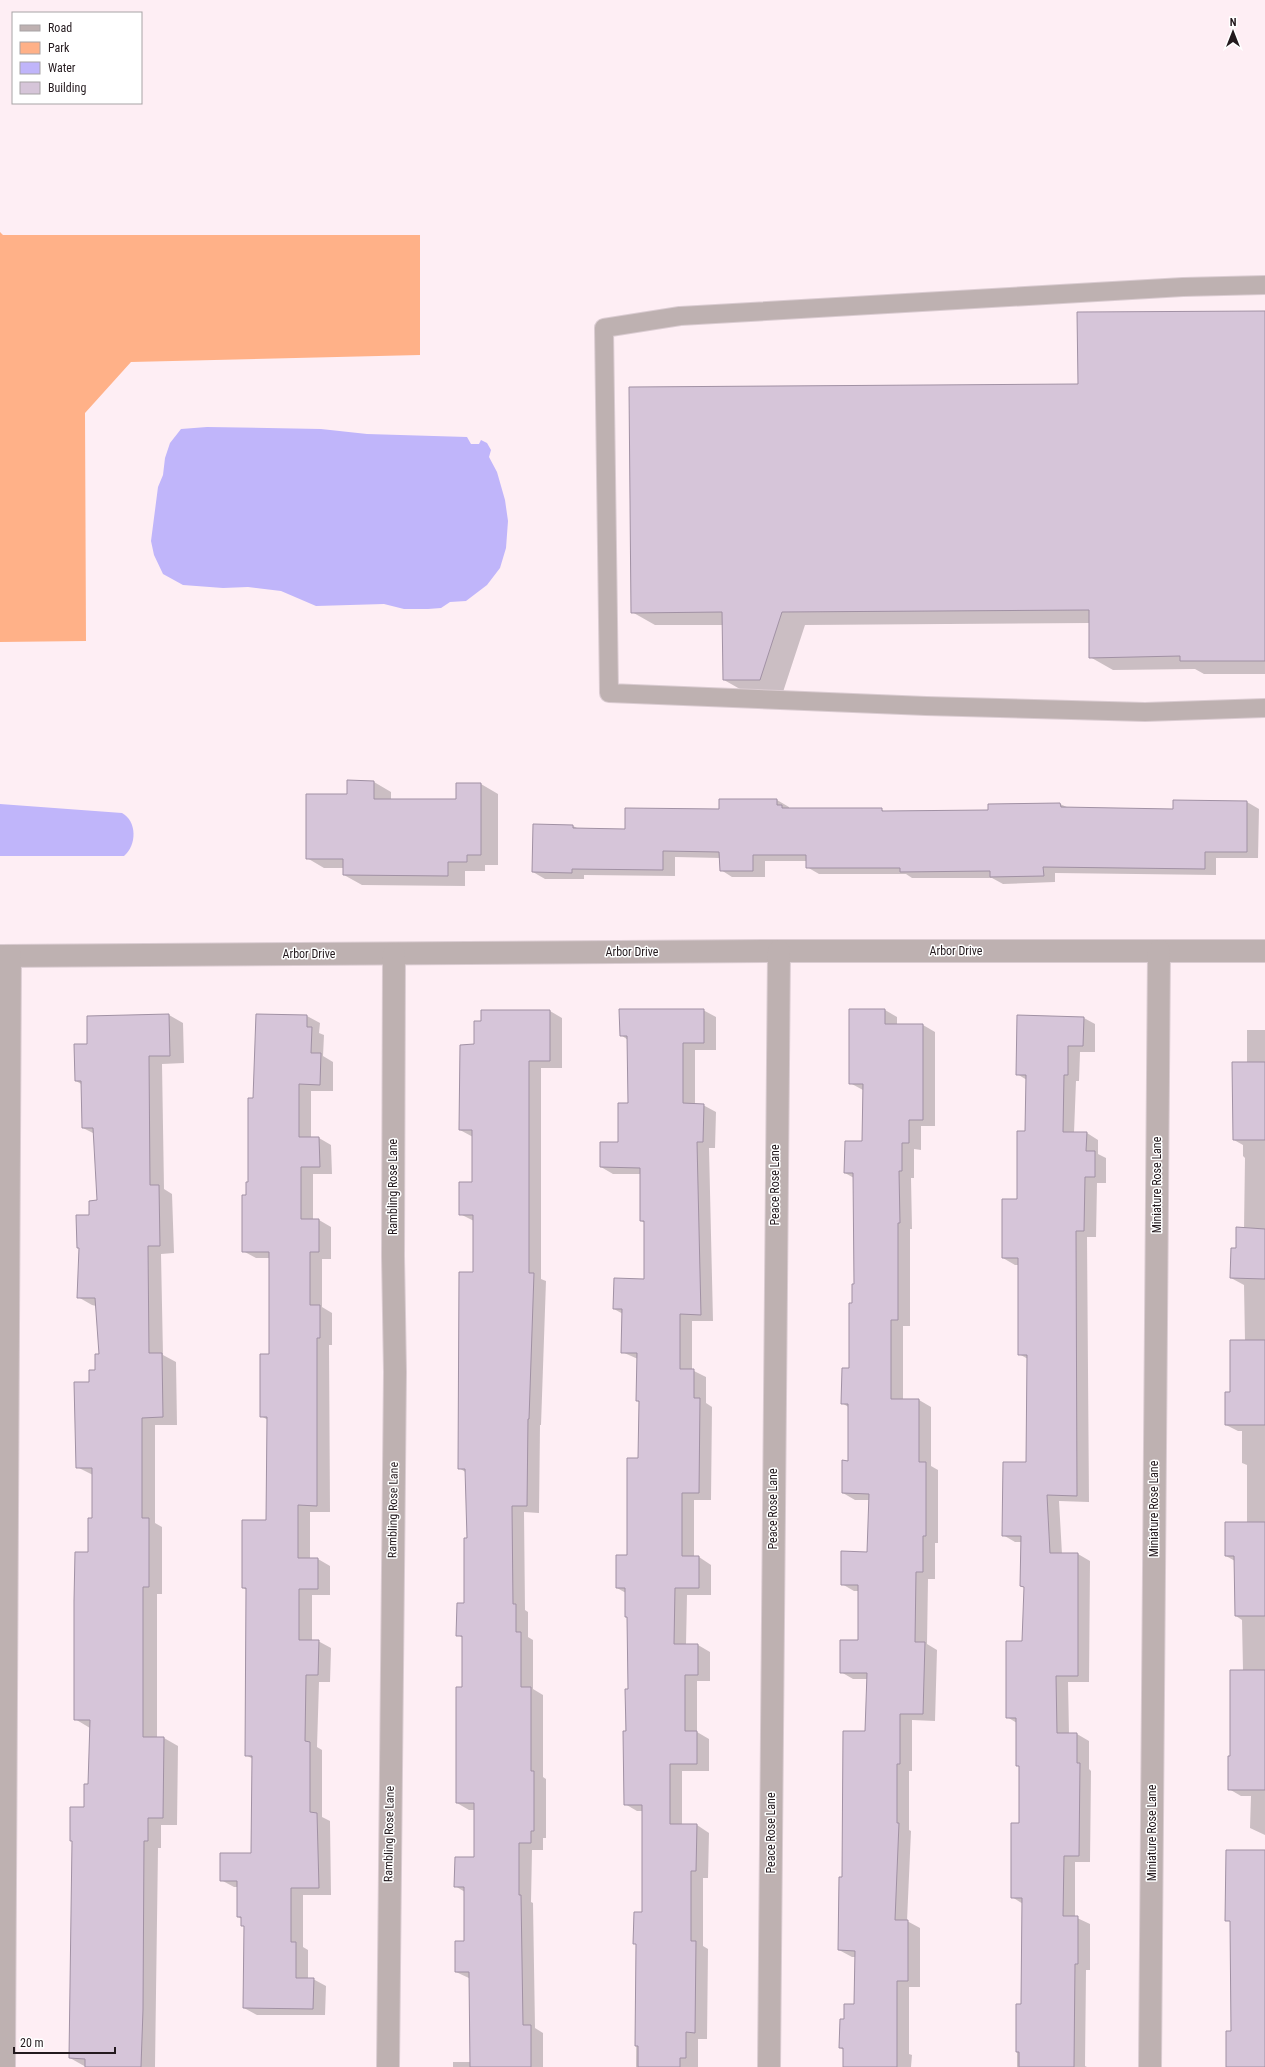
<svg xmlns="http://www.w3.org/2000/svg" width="1265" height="2067" font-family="'Roboto Condensed',sans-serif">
<rect width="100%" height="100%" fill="#feeef4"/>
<polygon fill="#ffb188" points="0,232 3,235 420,235 420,355 131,362 85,413 86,641 0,642"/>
<g fill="#c0b5fa">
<polygon points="207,427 321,429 367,434 467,437 471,444 479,444 481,440 487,443 491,450 489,457 497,472 505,500 508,521 506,548 500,568 487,585 466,601 450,602 441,608 428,609 404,609 384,604 316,606 281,591 248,587 223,588 183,585 163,574 154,555 151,541 158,487 163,475 165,458 170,443 181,429"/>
<path d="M0,804L122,813C137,821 137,845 124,856H0Z"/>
</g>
<g fill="#0003">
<polygon points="1265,312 1265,674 1204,674 1195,669 1113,670 1090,657 1090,623 805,625 783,692 747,693 724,680 724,625 655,625 632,612 1079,385"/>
<polygon points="374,782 391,792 391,800 457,800 481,784 498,794 498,865 485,865 485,871 465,871 465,886 362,885 344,875 344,868 324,868 307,858 348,795"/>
<polygon points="720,800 777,800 789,807 789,809 881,809 885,812 989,811 1060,804 1069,808 1174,810 1247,802 1259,809 1258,858 1216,858 1216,875 1055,873 1055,882 1003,884 992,878 912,878 906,874 819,874 807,867 807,861 765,861 765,877 732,877 721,870 720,858 675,857 675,876 584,875 584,879 545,879 533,872 573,826 579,829 626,830 720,810"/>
<polygon points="703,1010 716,1017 716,1050 695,1050 695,1105 703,1105 716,1112 715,1148 709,1148 713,1321 692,1321 692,1370 706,1377 706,1403 712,1407 711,1500 694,1500 694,1557 699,1557 711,1565 711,1595 687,1595 686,1645 698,1645 710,1652 710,1681 697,1681 697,1732 709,1739 709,1771 682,1771 682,1825 697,1825 709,1833 708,1878 703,1878 703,1946 708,1949 707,2039 698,2039 698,2067 636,2067 637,1945 634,1943 643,1913 643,1811 637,1811 625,1804 626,1690 629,1690 628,1618 626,1617 626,1593 617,1588 628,1556 639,1459 640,1402 637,1401 638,1359 622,1352 623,1314 614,1309 645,1280 645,1223 641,1221 641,1174 613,1174 601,1167 619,1143 629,1104 628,1040 621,1035"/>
<polygon points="885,1010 897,1017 897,1025 923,1025 935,1032 935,1126 921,1126 921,1150 914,1149 914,1178 911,1178 912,1229 910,1229 910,1326 903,1326 903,1400 919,1400 931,1407 931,1466 938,1470 938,1543 935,1543 935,1579 928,1579 927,1644 937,1650 935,1721 912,1720 912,1771 909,1771 909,1830 911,1831 907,1921 920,1928 920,1987 909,1987 909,2054 912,2055 911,2067 844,2067 844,2050 840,2048 845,2020 855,2005 856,1957 852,1957 839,1950 843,1878 866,1732 868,1679 853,1679 841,1672 859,1641 859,1591 854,1591 842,1584 868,1553 869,1500 855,1500 843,1493 850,1462 850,1408 842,1403 850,1369 855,1285 854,1178 845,1173 863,1142 863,1090 850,1083"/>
<polygon points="482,1011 550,1011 562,1018 562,1068 541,1068 541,1279 546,1281 541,1425 540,1425 539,1513 524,1512 525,1610 528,1612 528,1637 533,1640 533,1689 543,1695 543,1777 546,1779 546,1838 543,1838 543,1850 532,1850 531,1902 533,1903 535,2028 543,2033 543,2067 453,2067 453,2062 471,2062 471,1979 456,1972 465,1942 465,1892 455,1886 475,1858 475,1810 469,1810 457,1803 463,1688 463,1638 458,1635 465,1604 468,1539 467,1473 459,1468 474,1273 474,1221 460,1214 473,1183 473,1137 460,1130 475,1045 482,1022"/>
<polygon points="169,1015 183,1023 184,1063 162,1064 164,1189 172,1194 174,1253 161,1254 163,1355 176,1362 177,1425 155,1425 155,1523 162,1527 162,1594 157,1594 157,1738 164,1738 178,1746 177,1825 161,1825 161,1848 158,1848 155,2067 86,2067 70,2058 85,1808 89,1785 90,1728 75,1719 89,1553 93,1519 93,1475 77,1467 90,1383 96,1371 100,1355 96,1306 92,1305 78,1297 80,1248 90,1216 98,1201 95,1134 83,1128 83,1085 76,1081 88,1045"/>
<polygon points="257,1015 307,1016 320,1023 319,1033 324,1035 323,1056 333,1062 333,1091 311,1091 311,1138 319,1138 331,1145 332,1174 313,1174 313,1220 319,1220 331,1227 331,1259 322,1259 322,1307 332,1313 332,1345 329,1345 330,1512 310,1512 310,1559 318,1559 330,1566 330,1595 312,1595 312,1641 318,1641 331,1648 330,1682 319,1682 317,1747 322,1750 322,1817 330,1821 331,1895 303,1895 303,1947 308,1950 308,1979 313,1979 326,1986 325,2015 257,2015 244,2008 245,1927 242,1925 242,1919 238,1917 238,1887 234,1887 221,1880 252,1854 253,1759 246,1755 247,1590 243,1588 267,1521 268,1420 261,1416 270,1355 270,1258 256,1258 243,1251 254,1099"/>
<polygon points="1084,1018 1095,1024 1095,1052 1080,1052 1079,1081 1076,1081 1074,1133 1087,1133 1098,1140 1098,1154 1106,1158 1106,1183 1097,1183 1096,1237 1087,1237 1089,1502 1059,1501 1062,1554 1078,1554 1090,1561 1089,1682 1068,1682 1069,1734 1077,1734 1089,1741 1089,1769 1091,1771 1090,1862 1075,1862 1075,1917 1090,1924 1090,1970 1086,1970 1085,2066 1087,2067 1017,2067 1017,2005 1022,2005 1023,1904 1012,1897 1020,1824 1020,1767 1017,1765 1017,1723 1007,1717 1023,1642 1025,1587 1021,1585 1022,1542 1015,1542 1003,1535 1027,1463 1028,1359 1019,1354 1019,1265 1015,1265 1003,1258 1018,1200 1026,1132 1027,1080 1017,1074"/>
<polygon points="1247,1030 1265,1030 1265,1835 1250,1828 1251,1796 1241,1796 1229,1789 1243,1671 1242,1620 1236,1616 1235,1561 1226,1556 1247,1523 1247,1465 1242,1463 1242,1431 1238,1431 1226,1425 1231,1393 1245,1341 1244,1285 1231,1278 1237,1249 1244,1229 1245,1158 1243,1156 1243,1145 1234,1140 1247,1063"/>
</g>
<g fill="#d6c5d9" stroke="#a191a4">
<polygon points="1265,311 1265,661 1180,661 1180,656 1089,658 1089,610 782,612 760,680 723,680 722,612 631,613 629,387 1078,384 1077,312"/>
<polygon points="347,780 374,781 374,799 456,799 456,783 481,783 481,855 467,855 467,862 448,862 448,876 343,875 343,859 306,859 306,794 347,794"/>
<polygon points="719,799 777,799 777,805 782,805 782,808 882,808 882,811 988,810 988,804 1060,803 1061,807 1173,809 1173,800 1247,801 1247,852 1205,852 1205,869 1043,867 1044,876 990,877 990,871 900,872 900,868 806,868 806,855 753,855 753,871 720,871 719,852 663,851 663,870 572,869 572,873 532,872 533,824 573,825 573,828 625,829 625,808 719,809"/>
<polygon points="619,1009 704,1009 704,1043 683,1043 683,1103 704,1104 703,1142 697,1142 701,1315 680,1314 680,1369 694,1369 694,1398 700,1398 699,1493 682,1493 682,1556 699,1556 699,1588 675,1588 674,1644 698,1644 698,1675 685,1675 685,1731 697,1731 697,1764 670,1764 670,1824 697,1824 696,1871 691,1871 691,1941 696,1941 695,2033 686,2032 686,2058 680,2058 680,2067 638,2067 638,2046 635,2046 636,1944 633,1944 634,1912 642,1912 642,1805 624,1805 623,1731 626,1731 625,1689 628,1689 627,1617 625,1617 625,1588 616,1588 616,1555 627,1555 627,1458 638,1458 639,1401 636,1401 637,1353 621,1353 622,1309 613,1309 614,1278 644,1279 644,1221 640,1221 640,1168 600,1167 600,1142 618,1142 618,1103 628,1103 627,1036 620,1036"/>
<polygon points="849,1009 885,1009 885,1024 923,1024 923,1120 909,1120 909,1143 902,1143 902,1171 899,1171 900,1223 898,1223 898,1320 891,1320 891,1399 919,1399 919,1462 926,1462 926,1536 923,1536 923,1572 916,1572 915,1642 925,1642 923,1714 900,1714 900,1764 897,1764 897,1823 899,1823 895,1920 908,1920 908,1981 897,1981 897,2067 843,2067 843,2048 839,2048 840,2019 844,2019 844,2004 854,2004 855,1951 838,1950 839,1877 842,1877 843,1731 865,1731 867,1673 840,1673 840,1640 858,1640 858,1585 841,1585 841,1551 867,1552 869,1494 842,1493 842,1460 848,1461 848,1404 841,1404 842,1368 849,1368 849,1303 852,1303 852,1284 854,1284 853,1173 844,1173 845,1141 862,1141 863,1084 849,1084"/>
<polygon points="481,1010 550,1010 550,1061 529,1061 529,1273 534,1273 529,1419 528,1419 527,1506 512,1506 513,1604 516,1604 516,1632 521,1632 521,1687 531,1687 531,1771 534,1771 534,1831 531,1831 531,1843 519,1843 519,1895 521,1895 523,2025 531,2025 531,2067 470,2067 469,1972 455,1972 455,1941 464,1941 464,1887 454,1887 455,1857 474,1857 474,1803 456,1803 456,1687 462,1687 462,1636 456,1636 457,1603 464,1603 464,1538 467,1538 465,1469 458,1469 459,1272 473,1272 473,1215 459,1215 459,1182 472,1182 472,1130 459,1130 460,1045 474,1044 474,1021 481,1021"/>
<polygon points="169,1014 170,1056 149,1056 150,1185 159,1185 160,1246 148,1246 149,1353 162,1353 163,1417 142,1418 142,1518 149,1518 149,1587 143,1587 143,1737 164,1737 163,1818 148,1818 148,1841 144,1841 143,2010 141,2067 85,2067 85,2059 69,2058 72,1841 70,1841 70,1807 84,1807 84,1784 88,1784 90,1720 74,1720 74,1601 75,1552 88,1552 88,1518 92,1518 92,1468 76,1468 74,1382 89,1382 89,1370 95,1370 95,1354 99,1354 95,1298 77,1298 79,1248 77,1248 76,1215 89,1215 89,1201 97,1200 93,1128 82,1128 81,1081 75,1081 74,1044 87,1044 87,1016"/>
<polygon points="256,1014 307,1015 307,1027 312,1027 311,1053 321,1053 320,1085 299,1084 299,1137 319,1137 320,1167 301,1167 301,1219 319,1219 319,1252 310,1252 310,1305 320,1305 320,1338 317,1338 317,1506 298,1505 298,1558 318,1558 318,1589 299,1589 299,1640 319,1640 318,1675 306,1675 305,1741 310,1742 310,1812 317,1813 319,1888 291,1888 291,1942 296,1942 296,1978 314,1978 313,2009 243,2008 244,1926 241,1926 241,1917 237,1917 237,1881 220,1881 220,1853 251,1853 252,1756 245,1756 246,1588 242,1588 242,1520 266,1520 267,1417 260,1417 260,1354 269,1354 269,1252 242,1252 242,1195 246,1195 246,1182 248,1182 248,1098 253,1098"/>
<polygon points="1017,1015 1084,1017 1083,1046 1068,1046 1068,1075 1064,1075 1063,1132 1087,1132 1086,1151 1095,1151 1095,1177 1085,1177 1084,1231 1076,1231 1077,1496 1047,1495 1050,1553 1078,1553 1078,1676 1056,1676 1057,1733 1077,1733 1077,1763 1080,1763 1079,1856 1064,1856 1063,1916 1078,1916 1078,1964 1075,1964 1074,2067 1019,2067 1019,2052 1016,2052 1016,2004 1021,2004 1022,1898 1011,1898 1011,1823 1019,1823 1019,1766 1016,1766 1016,1718 1006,1718 1006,1641 1022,1641 1024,1587 1020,1586 1021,1536 1002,1536 1003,1462 1026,1462 1027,1355 1018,1355 1018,1258 1002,1258 1002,1199 1017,1199 1017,1131 1025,1131 1026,1075 1016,1075"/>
<polygon points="1232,1062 1265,1062 1265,1140 1233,1140"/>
<polygon points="1236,1227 1265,1229 1265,1279 1230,1278 1231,1248 1236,1248"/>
<polygon points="1230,1340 1265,1340 1265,1425 1225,1425 1225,1392 1230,1392"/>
<polygon points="1225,1522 1265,1522 1265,1616 1235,1616 1234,1556 1225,1556"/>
<polygon points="1230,1670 1265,1670 1265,1790 1228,1790 1228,1756 1230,1756"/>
<polygon points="1226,1850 1265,1850 1265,2067 1226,2067 1226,2031 1231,2031 1230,1921 1225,1921"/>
</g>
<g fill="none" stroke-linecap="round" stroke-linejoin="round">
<defs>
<polyline id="service" points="1265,285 1183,287 680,316 604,328 609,693 926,706 1145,712 1265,708"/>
<g id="minor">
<polyline points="0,956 779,951 1265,951"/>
<polyline points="4,2067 10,956"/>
<polyline points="388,2067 395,1372 393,1256 394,954"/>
<polyline points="769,2067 779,951"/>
<polyline points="1150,2067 1159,951"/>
</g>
</defs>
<use href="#service" stroke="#dbccd2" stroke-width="20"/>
<use href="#minor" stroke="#dbccd2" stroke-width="24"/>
<use href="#service" stroke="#beb1b1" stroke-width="18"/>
<use href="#minor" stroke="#beb1b1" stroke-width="22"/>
</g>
<g text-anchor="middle" stroke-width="3" stroke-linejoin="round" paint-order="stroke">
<g font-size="12" fill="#23191d" stroke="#fff">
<text x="956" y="955">Arbor Drive</text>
<text x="632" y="956">Arbor Drive</text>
<text x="309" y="958">Arbor Drive</text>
<text transform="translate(775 1185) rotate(-90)" y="4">Peace Rose Lane</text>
<text transform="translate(1157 1185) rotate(-90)" y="4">Miniature Rose Lane</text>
<text transform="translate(393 1187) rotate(-90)" y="4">Rambling Rose Lane</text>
<text transform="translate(773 1509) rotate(-90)" y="4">Peace Rose Lane</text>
<text transform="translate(1154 1509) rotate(-90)" y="4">Miniature Rose Lane</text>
<text transform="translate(393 1510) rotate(-89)" y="4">Rambling Rose Lane</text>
<text transform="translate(771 1833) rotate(-90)" y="4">Peace Rose Lane</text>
<text transform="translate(1152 1833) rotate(-90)" y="4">Miniature Rose Lane</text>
<text transform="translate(389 1834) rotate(-89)" y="4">Rambling Rose Lane</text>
</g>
</g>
<rect x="12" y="12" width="130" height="92" fill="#ffffff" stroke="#a7a3a5"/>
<rect x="20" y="25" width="20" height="6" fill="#beb1b1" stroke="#a7a3a5"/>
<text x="48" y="32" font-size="12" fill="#23191d">Road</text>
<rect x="20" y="42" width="20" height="12" fill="#ffb188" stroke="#a7a3a5"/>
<text x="48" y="52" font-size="12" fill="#23191d">Park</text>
<rect x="20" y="62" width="20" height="12" fill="#c0b5fa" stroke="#a7a3a5"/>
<text x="48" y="72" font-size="12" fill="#23191d">Water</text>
<rect x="20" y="82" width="20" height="12" fill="#d6c5d9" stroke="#a7a3a5"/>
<text x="48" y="92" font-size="12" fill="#23191d">Building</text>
<g transform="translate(1233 32)" stroke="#ffffff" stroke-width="3" paint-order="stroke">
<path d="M0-3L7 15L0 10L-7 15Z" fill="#23191d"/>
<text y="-6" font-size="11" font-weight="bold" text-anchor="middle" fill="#23191d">N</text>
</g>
<path d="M14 2047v6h101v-6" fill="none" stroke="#23191d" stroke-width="2"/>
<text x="20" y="2047" font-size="12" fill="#23191d" stroke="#ffffff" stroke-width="3" paint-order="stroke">20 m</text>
</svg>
